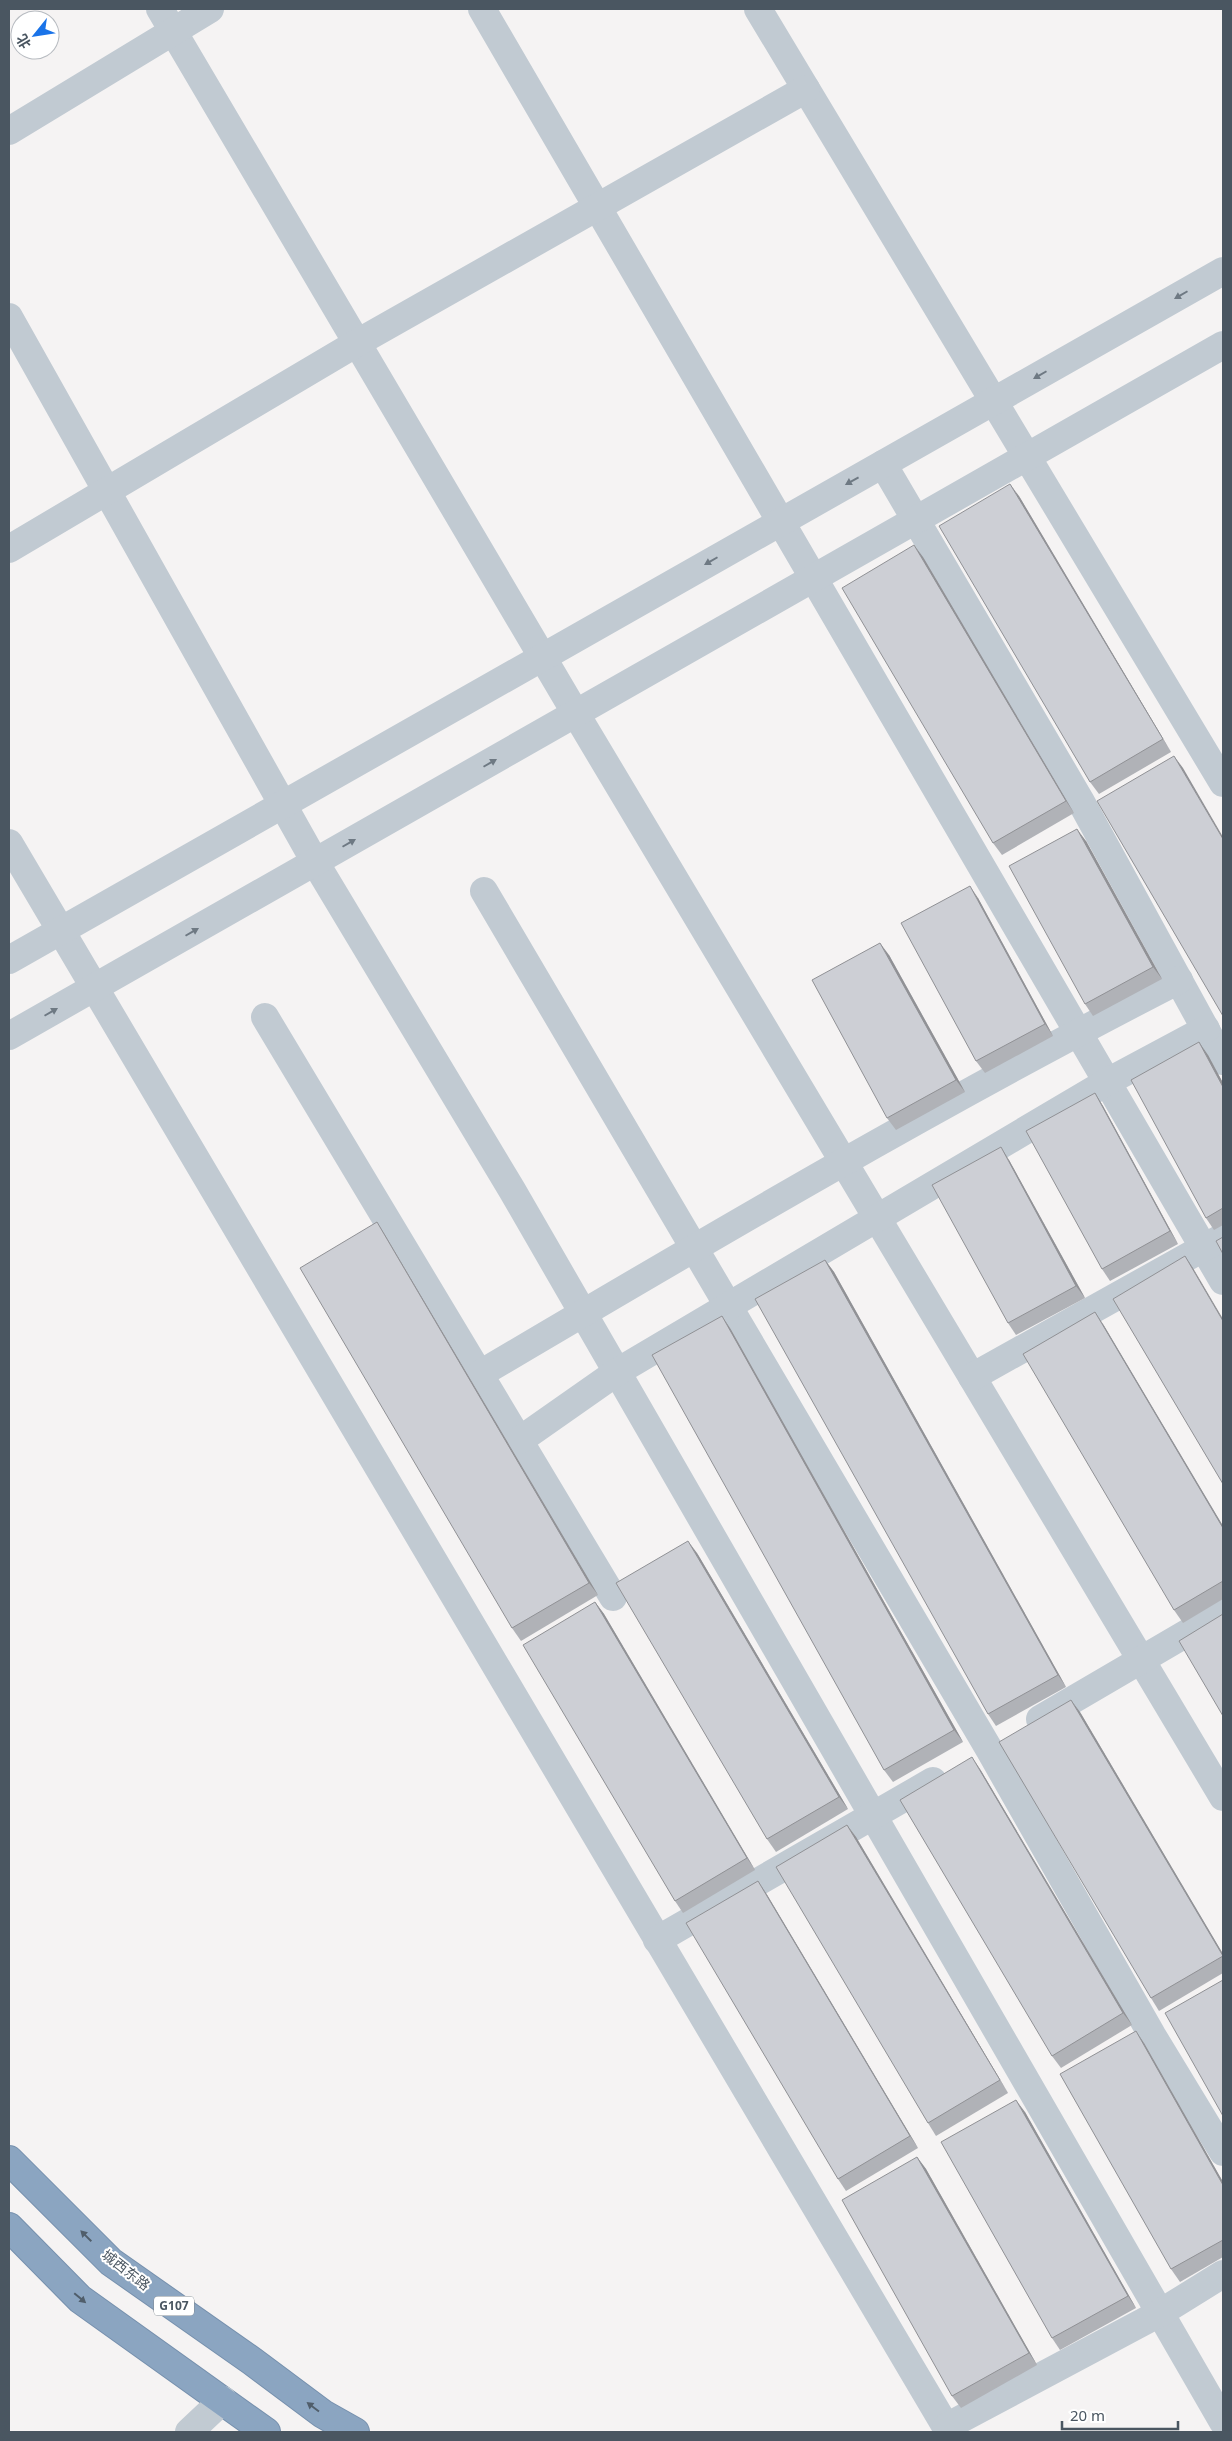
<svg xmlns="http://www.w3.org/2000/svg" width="1232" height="2441" font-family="'Noto Sans','Noto Sans SC',sans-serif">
<rect width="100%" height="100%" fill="#f5f3f3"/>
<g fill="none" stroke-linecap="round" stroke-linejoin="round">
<defs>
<g id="highway">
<polyline points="9,2160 111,2262 252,2361 323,2414 355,2432"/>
<polyline points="9,2227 80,2299 266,2432"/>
</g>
</defs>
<use href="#highway" stroke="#7690ad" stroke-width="30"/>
<g stroke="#c1cad2" stroke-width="28">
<polyline points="160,9 576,714 1223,1797"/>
<polyline points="482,9 1223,1281"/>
<polyline points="758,9 1223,783"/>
<polyline points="9,131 210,9"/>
<polyline points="9,317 315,862 512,1190 1223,2422"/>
<polyline points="883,464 1080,800 1223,1061"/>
<polyline points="9,549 357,343 806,89"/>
<polyline points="9,843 949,2432"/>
<polyline points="484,891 989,1749 1152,2035 1223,2152"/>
<polyline points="9,960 1223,271"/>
<polyline points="265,1017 613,1597"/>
<polyline points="9,1036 1223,345"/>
<path d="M480,1374C710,1238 941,1102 1179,980"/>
<polyline points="972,1377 1223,1237"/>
<polyline points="520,1440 617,1372 1107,1082 1206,1029"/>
<polyline points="1040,1719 1223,1612"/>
<polyline points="657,1940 933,1781"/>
<polyline points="946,2427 1160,2313 1223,2274"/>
<polyline points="189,2432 223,2400"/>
</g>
<use href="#highway" stroke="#8ba5c1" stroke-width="28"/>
</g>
<g fill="#b0b2b7">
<polygon points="1019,496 1171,752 1099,794 1090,782"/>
<polygon points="923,557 1074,813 1002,855 993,843"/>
<polygon points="1086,841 1162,979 1093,1016 1085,1004"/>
<polygon points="978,898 1053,1036 985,1073 976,1061"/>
<polygon points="889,955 965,1092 896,1130 887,1118"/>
<polygon points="1208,1055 1223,1083 1223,1225 1214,1230 1206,1218"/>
<polygon points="1095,1093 1103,1106 1178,1244 1110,1281 1102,1269"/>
<polygon points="1009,1160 1085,1298 1016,1335 1008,1323"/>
<polygon points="377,1222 385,1235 598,1595 521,1641 512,1628"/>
<polygon points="825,1260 834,1272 1066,1687 996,1726 988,1714"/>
<polygon points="1103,1324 1223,1526 1223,1599 1183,1623 1174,1610"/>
<polygon points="730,1328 963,1742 893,1782 884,1770"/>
<polygon points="697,1553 848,1809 776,1852 767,1839"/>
<polygon points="595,1602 604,1614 755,1870 683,1913 675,1901"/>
<polygon points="1080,1712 1223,1954 1223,1973 1159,2011 1151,1998"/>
<polygon points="980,1769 1132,2025 1061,2068 1052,2056"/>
<polygon points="847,1825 856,1837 1008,2093 936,2136 928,2123"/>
<polygon points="766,1893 918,2148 846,2191 838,2179"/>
<polygon points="1144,2043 1223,2182 1223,2257 1180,2282 1171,2269"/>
<polygon points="1025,2112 1136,2308 1060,2350 1052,2338"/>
<polygon points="917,2157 926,2169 1037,2365 961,2408 952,2396"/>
</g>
<g fill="#909195">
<polygon points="1010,484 1019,496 1171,752 1163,739"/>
<polygon points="914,545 923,557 1074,813 1066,801"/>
<polygon points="1174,756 1183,768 1223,837 1223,839"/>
<polygon points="1077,829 1086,841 1162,979 1153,967"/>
<polygon points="970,886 978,898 1053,1036 1045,1024"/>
<polygon points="880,943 889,955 965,1092 956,1080"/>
<polygon points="1199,1042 1208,1055 1223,1083 1223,1087"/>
<polygon points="1095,1093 1103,1106 1178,1244 1170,1231"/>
<polygon points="1001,1147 1009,1160 1085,1298 1076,1286"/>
<polygon points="377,1222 385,1235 598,1595 589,1583"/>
<polygon points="1185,1256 1193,1268 1223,1319 1223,1321"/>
<polygon points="825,1260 834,1272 1066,1687 1058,1675"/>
<polygon points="1095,1312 1103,1324 1223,1526 1223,1528"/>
<polygon points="722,1316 730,1328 963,1742 954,1730"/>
<polygon points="688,1541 697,1553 848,1809 839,1797"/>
<polygon points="595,1602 604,1614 755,1870 747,1858"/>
<polygon points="1071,1700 1080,1712 1223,1954 1223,1956"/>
<polygon points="972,1757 980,1769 1132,2025 1123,2013"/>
<polygon points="847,1825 856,1837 1008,2093 1000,2080"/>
<polygon points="758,1881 766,1893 918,2148 910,2136"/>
<polygon points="1136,2031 1144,2043 1223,2182 1223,2185"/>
<polygon points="1016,2100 1025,2112 1136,2308 1128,2296"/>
<polygon points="917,2157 926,2169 1037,2365 1029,2353"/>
</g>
<g fill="#cdcfd5" stroke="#909195">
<polygon points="1010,484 1163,739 1090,782 939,526"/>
<polygon points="914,545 1066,801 993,843 842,588"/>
<polygon points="1174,756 1223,839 1223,1016 1097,801"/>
<polygon points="1077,829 1153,967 1085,1004 1009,866"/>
<polygon points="970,886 1045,1024 976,1061 901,923"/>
<polygon points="880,943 956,1080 887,1118 812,980"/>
<polygon points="1199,1042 1223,1087 1223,1208 1206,1218 1131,1080"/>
<polygon points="1095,1093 1170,1231 1102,1269 1026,1131"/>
<polygon points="1001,1147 1076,1286 1008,1323 932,1185"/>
<polygon points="377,1222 589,1583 512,1628 300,1268"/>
<polygon points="1223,1237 1223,1254 1216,1241"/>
<polygon points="1185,1256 1223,1321 1223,1484 1113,1299"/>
<polygon points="825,1260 1058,1675 988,1714 755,1299"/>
<polygon points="1095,1312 1223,1528 1223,1581 1174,1610 1023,1354"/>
<polygon points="722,1316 954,1730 884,1770 652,1355"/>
<polygon points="688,1541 839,1797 767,1839 616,1583"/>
<polygon points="595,1602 747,1858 675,1901 523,1645"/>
<polygon points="1223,1614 1223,1716 1179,1641"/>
<polygon points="1071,1700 1223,1956 1151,1998 999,1742"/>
<polygon points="972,1757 1123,2013 1052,2056 900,1800"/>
<polygon points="847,1825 1000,2080 928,2123 776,1867"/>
<polygon points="758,1881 910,2136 838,2179 686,1923"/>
<polygon points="1223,1980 1223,2116 1165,2013"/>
<polygon points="1136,2031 1223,2185 1223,2240 1171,2269 1060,2074"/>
<polygon points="1016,2100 1128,2296 1052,2338 941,2142"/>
<polygon points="917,2157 1029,2353 952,2396 842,2200"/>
</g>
<defs><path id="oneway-solid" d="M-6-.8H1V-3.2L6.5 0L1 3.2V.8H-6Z" transform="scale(1.25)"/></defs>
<g fill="#6e7983">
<use href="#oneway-solid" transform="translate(1181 295) rotate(150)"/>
<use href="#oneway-solid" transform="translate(1040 375) rotate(150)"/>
<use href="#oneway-solid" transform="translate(852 481) rotate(151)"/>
<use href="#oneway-solid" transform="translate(711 561) rotate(150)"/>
<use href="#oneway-solid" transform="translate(490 763) rotate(-30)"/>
<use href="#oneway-solid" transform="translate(349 843) rotate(-30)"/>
<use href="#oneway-solid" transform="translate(192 932) rotate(-30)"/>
<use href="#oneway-solid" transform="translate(51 1012) rotate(-30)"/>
</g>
<g fill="#505e6b">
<use href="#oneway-solid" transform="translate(86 2236) rotate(-135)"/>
<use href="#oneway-solid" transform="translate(80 2298) rotate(40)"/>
<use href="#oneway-solid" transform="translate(313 2407) rotate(-143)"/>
</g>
<g text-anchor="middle" stroke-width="4" stroke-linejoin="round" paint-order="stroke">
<rect fill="#fff" stroke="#808990" stroke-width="1" x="154" y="2296.5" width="40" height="19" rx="4"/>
<g font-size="12" font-weight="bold" fill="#4a5661">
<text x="174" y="2310">G107</text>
</g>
<g font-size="14" fill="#4a5661" stroke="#fff">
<text transform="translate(126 2270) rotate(38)" y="5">城西东路</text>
</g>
</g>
<rect width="1232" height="2441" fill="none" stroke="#4a5661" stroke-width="20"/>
<g transform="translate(35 35) rotate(240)"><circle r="24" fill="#ffffff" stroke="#b7bbc0"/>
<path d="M0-4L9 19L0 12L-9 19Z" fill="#1a73e8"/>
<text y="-8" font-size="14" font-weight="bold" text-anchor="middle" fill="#4a5661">北</text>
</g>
<path d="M1062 2421v8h116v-8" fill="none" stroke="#4a5661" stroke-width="2.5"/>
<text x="1070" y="2421" font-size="15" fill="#4a5661" stroke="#ffffff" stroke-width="4" paint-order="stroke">20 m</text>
</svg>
